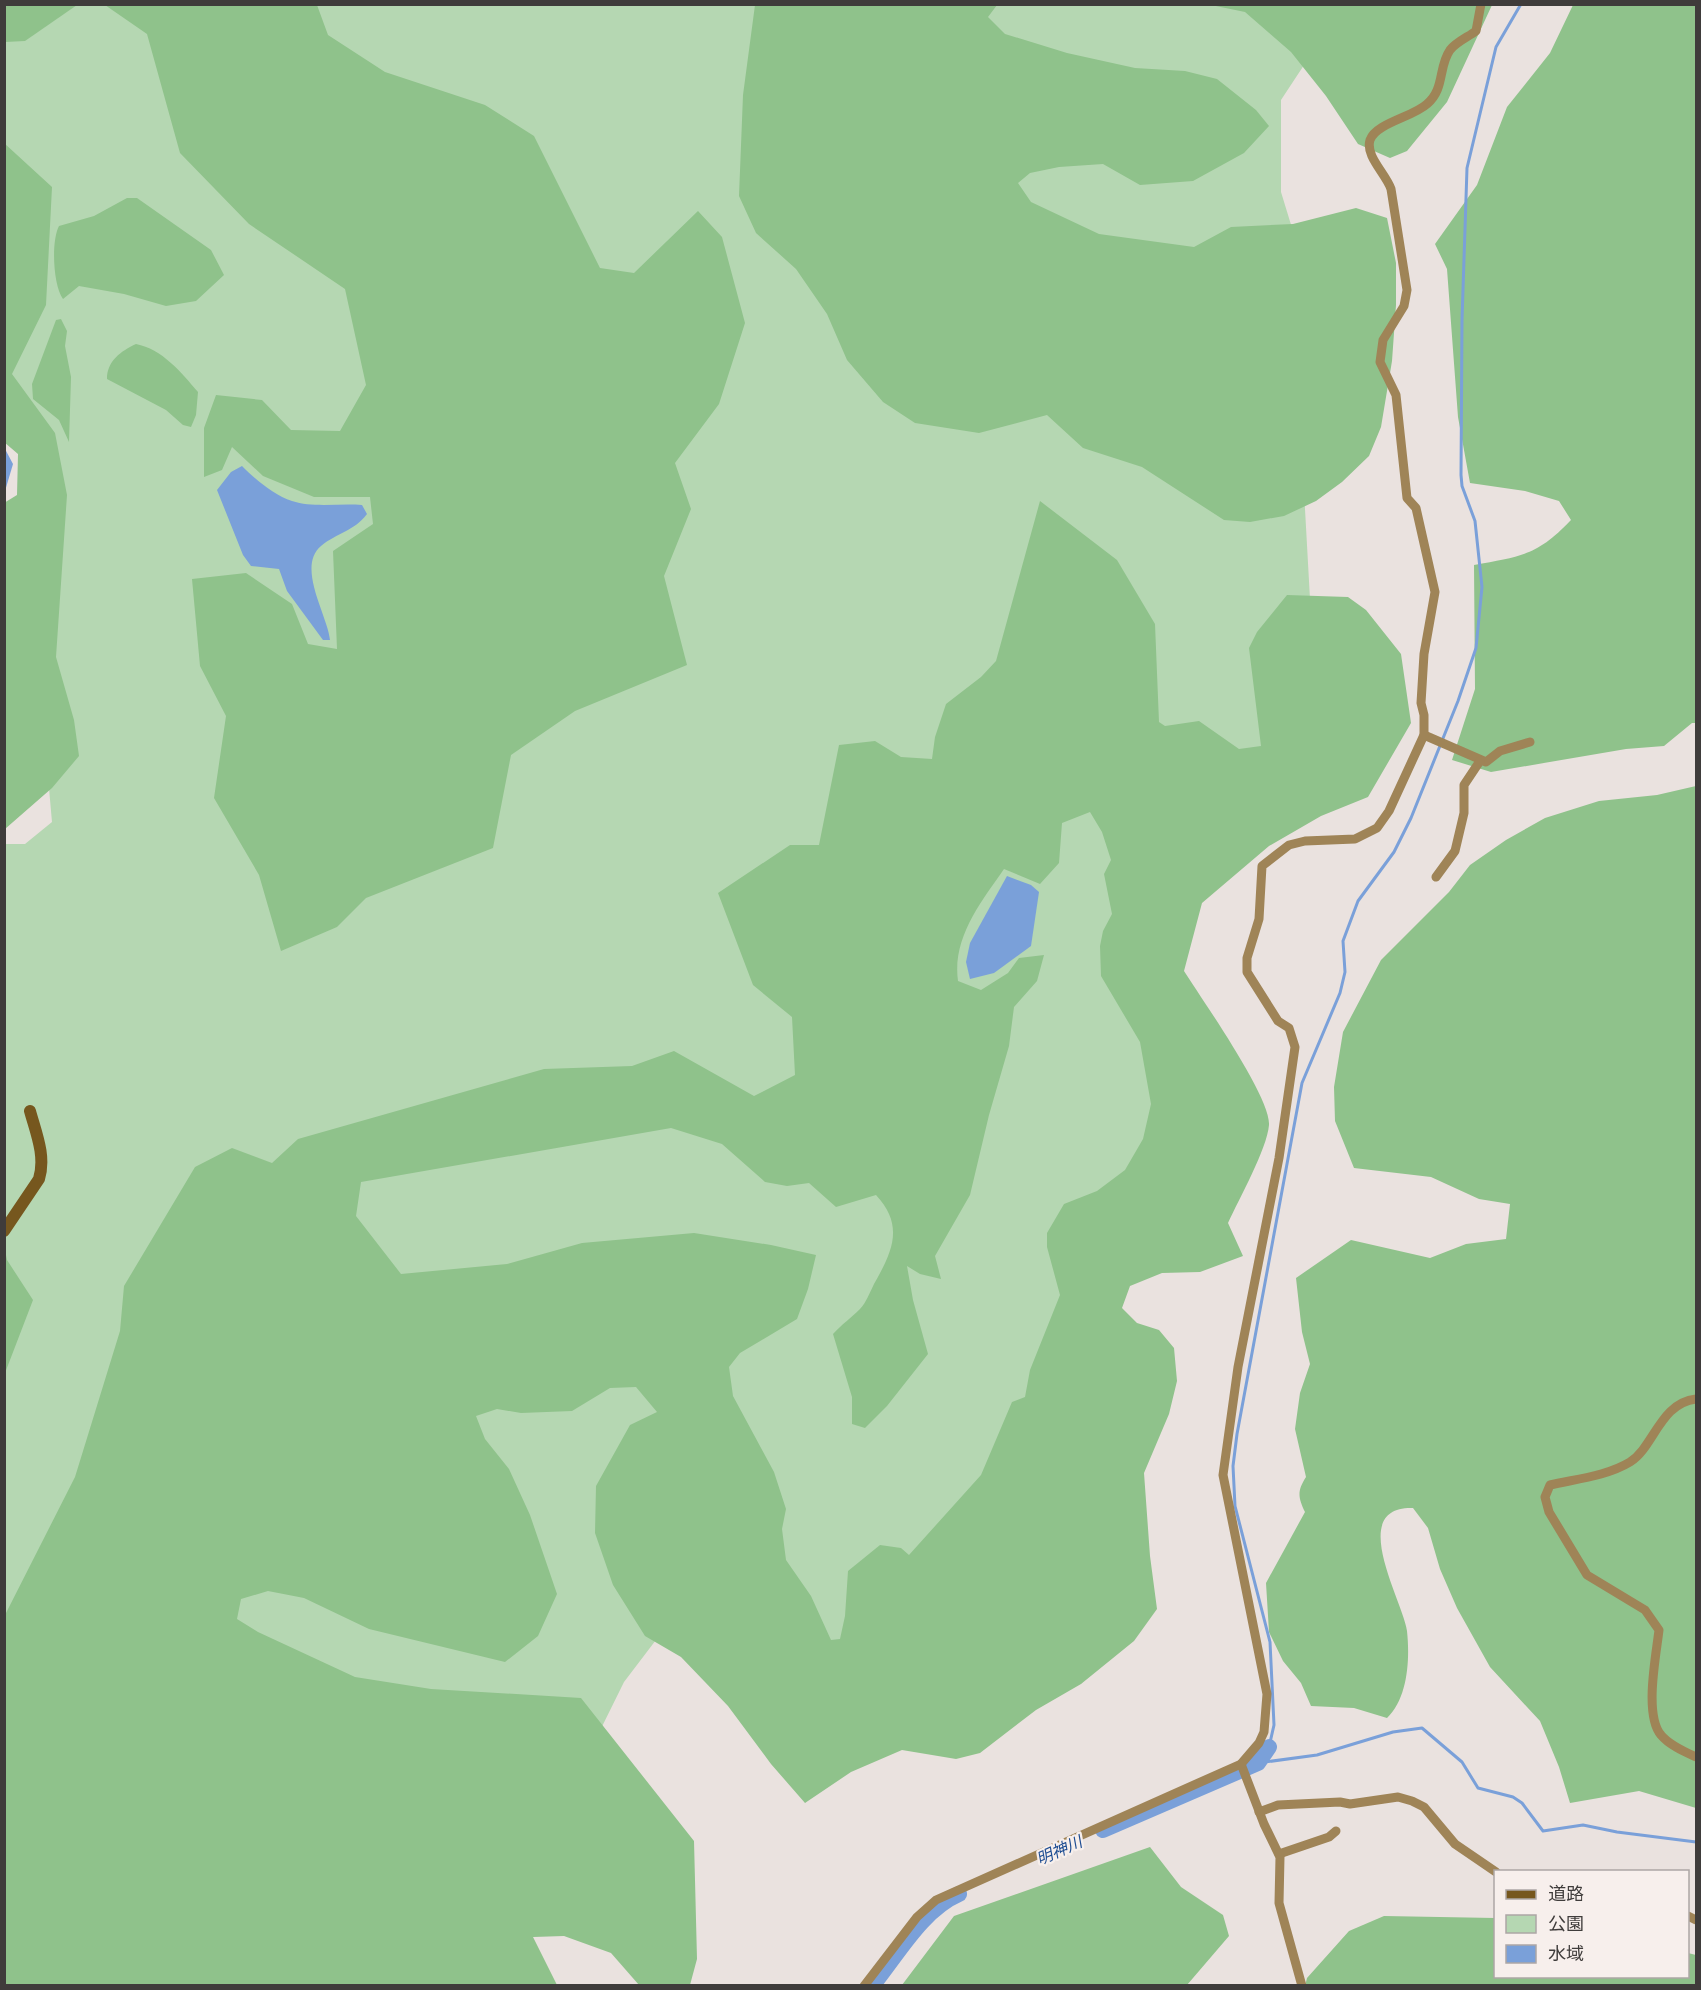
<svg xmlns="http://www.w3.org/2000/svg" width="1701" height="1990" font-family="Ubuntu,'Noto Sans JP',sans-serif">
<rect width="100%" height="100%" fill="#eae2df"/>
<polygon fill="#b5d7b2" points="5,5 1403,5 1308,59 1281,100 1281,192 1307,277 1303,473 1313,653 1211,868 1166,996 1158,1190 856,1698 697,1586 624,1682 583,1765 5,1942 4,844 25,844 52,822 41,698 44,570 5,384"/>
<g fill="#8fc28b" fill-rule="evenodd">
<polygon points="4,5 5,4 77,5 25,41 5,42"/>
<polygon points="105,5 317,5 328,35 385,72 485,105 534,136 600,268 634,273 698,211 722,237 745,323 719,404 675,463 691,509 664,576 687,665 575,711 511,755 493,848 366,898 337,927 281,951 259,875 214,798 226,716 200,666 192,579 246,573 292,604 308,644 337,649 333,551 373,524 370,497 314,497 263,476 232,447 222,470 204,477 204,428 216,395 262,400 291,430 340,431 366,385 345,289 249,224 180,153 147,34"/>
<polygon points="755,5 997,5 988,17 1005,34 1067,53 1135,68 1185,71 1217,79 1256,110 1269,126 1244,153 1193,181 1140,185 1103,164 1059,167 1030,173 1018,183 1031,202 1099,234 1194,247 1231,227 1293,224 1356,208 1387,218 1396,263 1396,305 1392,361 1381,427 1369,456 1342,482 1316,501 1284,516 1250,522 1224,520 1142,467 1083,448 1047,415 979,433 915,423 883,402 847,360 827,314 796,269 756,233 739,196 743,95"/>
<polygon points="1211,5 1492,5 1447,102 1407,151 1390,158 1358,144 1326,96 1291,52 1245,12"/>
<path d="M1573,5H1696V723H1692L1664,746L1626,749L1491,772L1452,760L1475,689L1474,565C1521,556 1537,556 1571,520L1559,501L1525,491L1470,483L1458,417L1447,269L1435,244L1477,185L1507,107L1550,53Z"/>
<polygon points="4,143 52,187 46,305 12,374 55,433 67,495 56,657 74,720 79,756 52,788 5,829 4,503 17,495 18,454 4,442"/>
<path d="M127,198H137L211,250L224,275L196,301L166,306L124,294L79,286L63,299C53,285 51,241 59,226L94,216Z"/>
<polygon points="61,319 67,331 65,346 71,377 69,442 59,420 33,399 32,384 56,320"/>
<path d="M136,344C162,349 181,372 198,392L196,415L191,427L183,425L166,410L107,379C107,361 121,351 136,344Z"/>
<path d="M1040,501L1117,560L1155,624L1159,722L1165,726L1199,721L1239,749L1261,746L1249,648L1257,632L1287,595L1348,597L1366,610L1401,654L1411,723L1368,797L1321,816L1269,846L1202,903L1184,971C1201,998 1271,1097 1269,1125C1267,1149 1239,1199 1228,1223L1243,1256L1200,1272L1162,1273L1130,1286L1122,1308L1137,1323L1159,1330L1174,1348L1177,1381L1169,1414L1144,1473L1150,1556L1157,1609L1134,1641L1081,1684L1036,1710L980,1753L956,1759L902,1750L851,1772L805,1803L771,1764L728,1706L681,1657L645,1636L613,1585L595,1533L596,1486L630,1425L657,1412L636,1387L610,1388L572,1411L521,1413L497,1409L476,1416L485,1439L509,1469L530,1515L557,1594L538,1636L505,1662L369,1629L304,1598L268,1591L241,1599L237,1619L258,1632L355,1677L431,1689L581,1698L694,1841L697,1959L690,1985H639L611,1953L564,1936L533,1937L557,1985H5V1615L75,1477L120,1331L124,1286L195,1167L232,1148L272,1163L298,1139L544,1069L632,1066L674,1051L754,1096L795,1075L792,1017L753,985L718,893L790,845H819L839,745L875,741L901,757L932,759L935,737L946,704L981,677L996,661ZM1090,812L1102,832L1111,860L1104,874L1112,914L1103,931L1100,946L1101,976L1140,1042L1151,1104L1143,1139L1125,1170L1097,1191L1064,1204L1047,1233V1247L1060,1295L1030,1370L1025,1397L1012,1402L981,1475L909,1555L901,1548L880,1545L848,1571L845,1616L840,1639L831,1640L811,1596L786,1560L782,1529L786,1509L774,1472L733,1396L729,1367L740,1353L797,1319L808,1289L816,1255L771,1245L694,1233L582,1243L507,1264L401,1274L356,1216L361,1182L671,1128L722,1144L765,1182L787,1186L809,1183L836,1207L876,1195C905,1226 892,1252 874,1284C870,1292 866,1303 860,1309C851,1318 842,1324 833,1334L852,1397V1424L865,1428L887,1406L928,1354L913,1300L907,1266L920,1274L941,1279L935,1256L970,1195L989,1115L1009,1046L1014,1007L1037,981L1044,955L1019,958L1008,973L981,990L958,981C952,938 981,902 1004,869L1040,884L1059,863L1062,823Z"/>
<path d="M1696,786V1808L1639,1791L1570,1803L1559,1767L1540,1721L1490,1667L1457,1608L1440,1569L1428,1528L1413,1508C1346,1506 1403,1601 1407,1631C1410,1659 1408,1698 1387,1718L1354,1708L1311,1706L1301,1683L1283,1661L1269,1632L1266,1583L1305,1512C1298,1497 1297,1491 1306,1477L1295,1429L1300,1393L1310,1364L1302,1332L1296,1278L1351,1240L1430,1258L1466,1244L1506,1239L1510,1204L1479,1199L1431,1177L1354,1168L1335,1121L1334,1087L1343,1032L1381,960L1449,892L1470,865L1506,840L1545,818L1599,801L1657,795Z"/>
<polygon points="5,1250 7,1260 33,1300 5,1373"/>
<polygon points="1150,1847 1181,1887 1223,1915 1229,1936 1187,1985 902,1985 954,1916"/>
<polygon points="1384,1916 1495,1918 1496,1976 1688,1976 1688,1953 1696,1955 1696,1985 1305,1986 1307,1978 1349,1931"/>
</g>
<g fill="#7aa0d9">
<polygon points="5,449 13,464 5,491 4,491"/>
<path d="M242,466C255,479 274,495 292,501C313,508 340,503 362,505L367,514C353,532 338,532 321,546C296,567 328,616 330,640H323L287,591L279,569L251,566L243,555L217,490L231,472Z"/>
<polygon points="1007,876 1031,885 1039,892 1031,946 994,973 970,979 966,962 970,943"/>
</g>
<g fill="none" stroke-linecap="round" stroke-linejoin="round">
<g stroke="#7aa0d9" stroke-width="3">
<polyline points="1269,1747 1274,1725 1270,1642 1235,1506 1233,1466 1237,1434 1302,1083 1340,993 1345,972 1343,941 1358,901 1394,852 1411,818 1458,701 1476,648 1482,587 1475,521 1462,486 1461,475 1462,320 1467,168 1496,47 1521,4"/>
<polyline points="1258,1763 1317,1755 1393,1732 1422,1728 1462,1762 1478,1788 1513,1797 1522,1803 1543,1831 1583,1825 1617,1832 1696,1842"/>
</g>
<g stroke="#7aa0d9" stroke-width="16">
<polyline points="1103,1830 1258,1763 1269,1747"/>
<path d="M872,1986C898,1954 922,1910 959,1894"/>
</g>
<g stroke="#9f8457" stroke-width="9">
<polyline points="1424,735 1486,762 1500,751 1530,742"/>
<polyline points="1436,877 1455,851 1464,813 1464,785 1480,761"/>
<path d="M1696,1399C1660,1403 1654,1447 1630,1462C1607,1476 1576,1479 1550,1485L1545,1497L1549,1512L1587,1575L1645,1610L1659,1630C1656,1656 1644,1715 1661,1735C1669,1745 1685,1752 1696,1757"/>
<polyline points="1241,1764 1264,1824 1280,1857 1279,1903 1302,1986"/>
<polyline points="1259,1812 1278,1805 1340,1802 1350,1804 1398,1797 1412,1801 1424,1807 1455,1844 1496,1872"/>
<polyline points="1279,1854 1329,1837 1336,1831"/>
<polyline points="1688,1916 1696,1920"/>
<path d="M864,1986L917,1917L936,1900L1241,1764L1259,1743L1264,1732L1267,1694L1223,1475L1238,1367L1279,1158L1295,1047L1289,1028L1278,1021L1247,972V958L1259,919L1262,866L1289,845L1305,841L1355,839L1377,828L1389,811L1424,735V715L1421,703L1424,654L1435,592L1416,508L1407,498L1396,395L1380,362L1383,340L1404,306L1407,290L1391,189C1386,174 1365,156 1370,140C1376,123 1413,117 1427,104C1445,89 1438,67 1450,50C1456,42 1468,37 1476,31L1481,4"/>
</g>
<path stroke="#76571e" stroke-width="12" d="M4,1231L39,1179C46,1156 36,1133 30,1111"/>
</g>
<g text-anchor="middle" stroke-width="4.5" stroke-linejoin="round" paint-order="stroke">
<g font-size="16" font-style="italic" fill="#1e4d92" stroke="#f7efec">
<text transform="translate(1059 1850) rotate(-24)" y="6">明神川</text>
</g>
</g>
<rect width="1701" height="1990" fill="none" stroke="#3f3c3b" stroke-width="12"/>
<rect x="1494" y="1870" width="195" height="108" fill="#f7efec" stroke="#ada7a5" stroke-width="1.5"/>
<rect x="1506" y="1890" width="30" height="9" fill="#76571e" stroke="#ada7a5" stroke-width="1.5"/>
<text x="1548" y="1900" font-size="18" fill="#3f3c3b">道路</text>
<rect x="1506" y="1915" width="30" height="18" fill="#b5d7b2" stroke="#ada7a5" stroke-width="1.5"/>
<text x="1548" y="1930" font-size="18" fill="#3f3c3b">公園</text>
<rect x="1506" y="1945" width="30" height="18" fill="#7aa0d9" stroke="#ada7a5" stroke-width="1.5"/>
<text x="1548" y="1960" font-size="18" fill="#3f3c3b">水域</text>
</svg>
